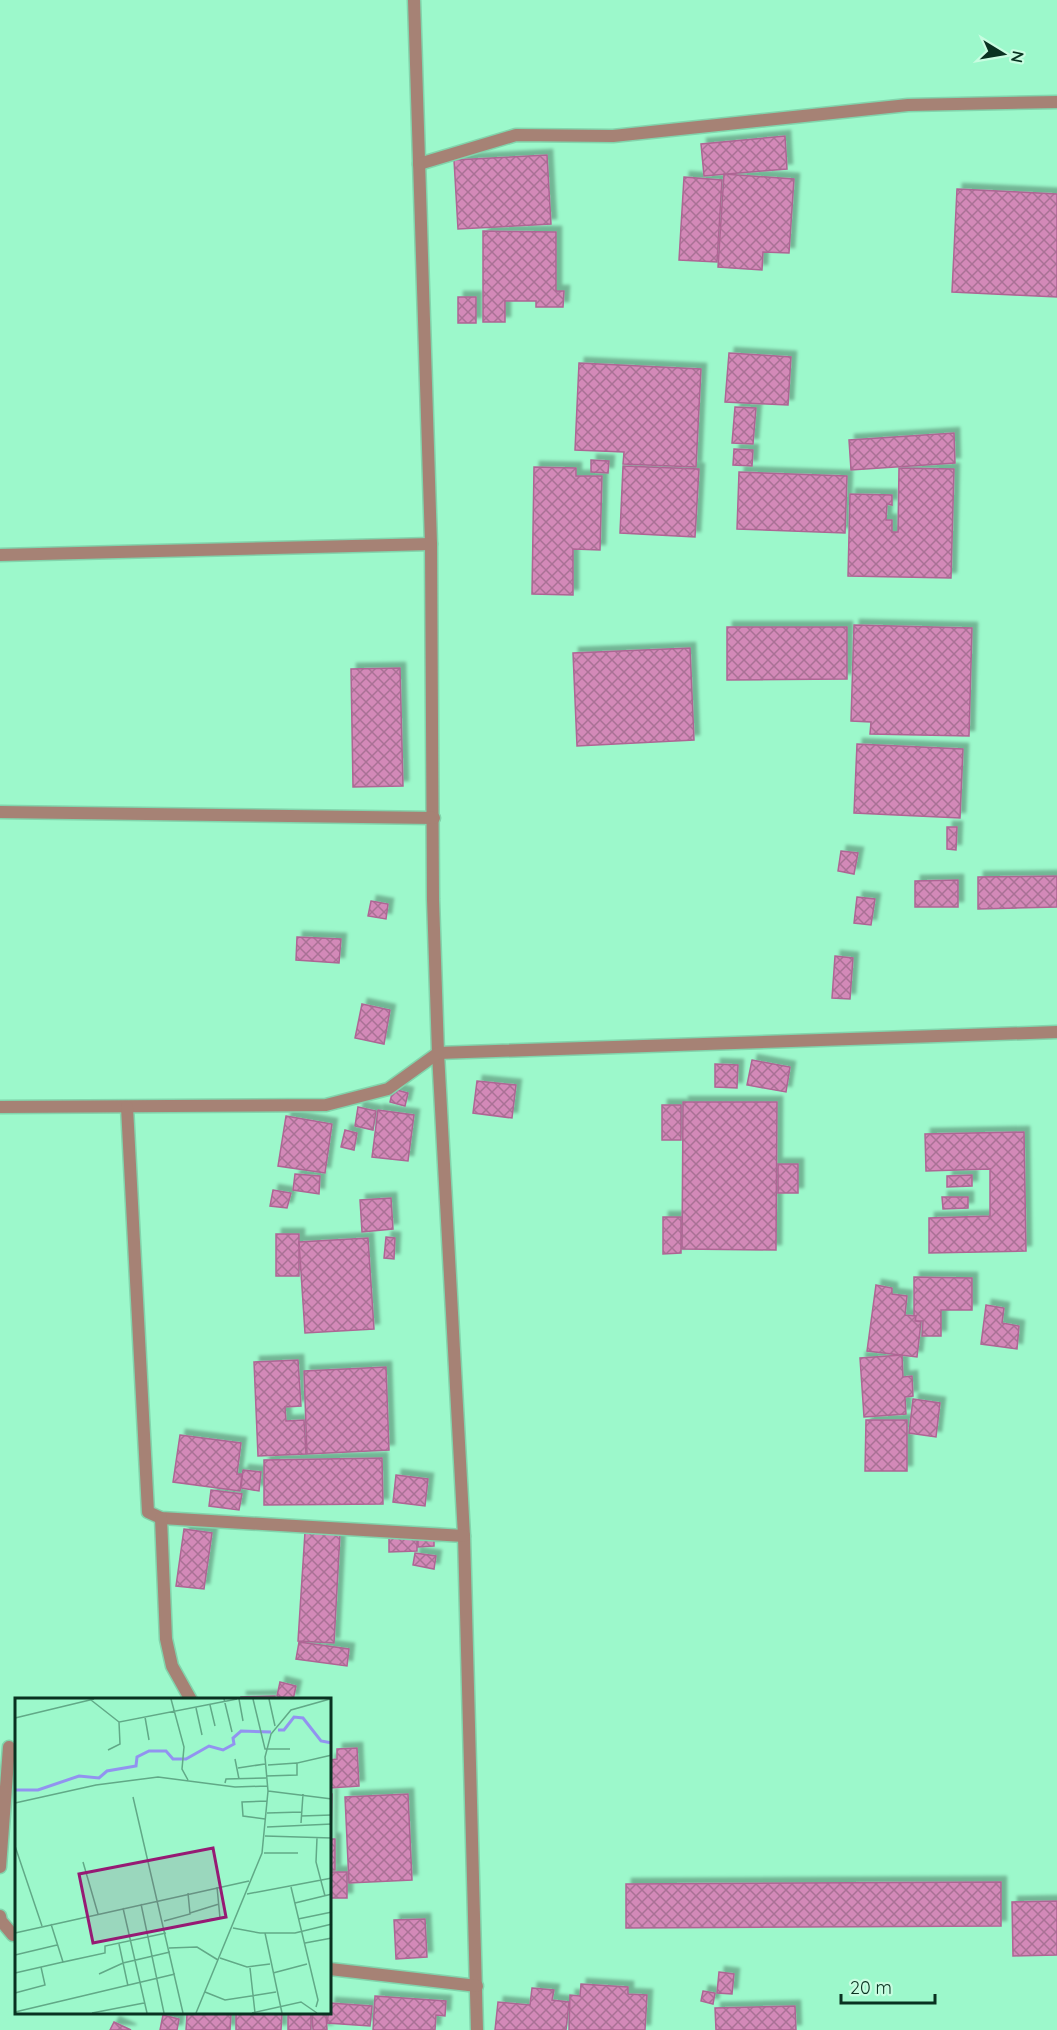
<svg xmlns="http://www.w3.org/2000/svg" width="1057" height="2030" font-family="Quicksand,sans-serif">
<defs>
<pattern id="building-cross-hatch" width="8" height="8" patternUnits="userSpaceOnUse" patternTransform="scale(1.5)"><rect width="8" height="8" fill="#d389b8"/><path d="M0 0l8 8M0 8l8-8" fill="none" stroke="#a97195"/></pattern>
<filter id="shadow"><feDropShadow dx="5.5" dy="-5.5" stdDeviation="1.5" flood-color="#0004"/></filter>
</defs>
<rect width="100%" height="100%" fill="#9cf8cb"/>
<g fill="url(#building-cross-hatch)" stroke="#ae6694" stroke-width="1.5" filter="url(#shadow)">
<polygon points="785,136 787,169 704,176 701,144"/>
<polygon points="547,155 551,224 458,229 454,160"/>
<polygon points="724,174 794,179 789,253 763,252 762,270 718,267"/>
<polygon points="684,177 722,180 717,262 679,260"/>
<polygon points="957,189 1057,194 1057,297 952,292"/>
<polygon points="483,231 556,232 556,291 564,291 563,307 536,307 536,301 505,301 505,322 483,322"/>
<rect x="458" y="297" width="18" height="26"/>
<polygon points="729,353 791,357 788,405 725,402"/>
<polygon points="579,363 701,369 696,467 623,464 624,452 575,450"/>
<polygon points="735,407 756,408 753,444 732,443"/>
<polygon points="954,433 955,463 851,470 849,440"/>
<polygon points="734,449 753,450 752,466 733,465"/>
<polygon points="591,460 609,461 608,473 591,472"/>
<polygon points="623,466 699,469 695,537 620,533"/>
<polygon points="534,467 576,468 576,476 602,476 600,550 573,549 573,595 532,594"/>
<polygon points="899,468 954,469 951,578 848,576 850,494 892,495 892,505 887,504 886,520 892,520 892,532 898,532"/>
<polygon points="739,472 847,476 845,533 737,529"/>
<polygon points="854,625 972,628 969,736 870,734 871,722 851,721"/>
<polygon points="727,627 847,627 847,679 727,680"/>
<polygon points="690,648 694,740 577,746 573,653"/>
<polygon points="400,668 403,786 353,787 351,669"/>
<polygon points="857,744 963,749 960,818 854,813"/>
<polygon points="947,827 957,827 956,850 947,849"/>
<polygon points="841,851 858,853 854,874 838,871"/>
<polygon points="1057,876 1057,907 978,909 978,877"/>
<polygon points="958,880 958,907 915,907 915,881"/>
<polygon points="857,897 875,899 871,925 854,923"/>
<polygon points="371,901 388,904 386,919 368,916"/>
<polygon points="297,937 341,939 339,963 296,960"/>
<polygon points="835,956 853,958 850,999 832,998"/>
<polygon points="362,1004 390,1010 384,1044 355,1038"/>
<polygon points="752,1060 790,1067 786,1092 747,1085"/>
<polygon points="715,1064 738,1065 737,1088 715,1087"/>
<polygon points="477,1081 516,1085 512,1118 473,1113"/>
<polygon points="393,1089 408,1093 405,1106 390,1102"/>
<polygon points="683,1102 777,1102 776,1250 682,1249"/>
<rect x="662" y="1105" width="19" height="35"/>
<polygon points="358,1107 376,1111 373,1130 355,1126"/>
<polygon points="378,1110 414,1115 408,1161 372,1157"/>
<polygon points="286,1116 332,1124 325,1173 278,1166"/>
<polygon points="345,1130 357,1133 354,1150 341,1147"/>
<polygon points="1024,1132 1026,1251 929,1253 929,1218 990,1216 990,1169 926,1171 925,1134"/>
<rect x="778" y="1164" width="20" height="29"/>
<polygon points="295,1174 320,1176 319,1194 293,1190"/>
<polygon points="972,1175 972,1186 947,1187 947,1176"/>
<polygon points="273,1190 291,1193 287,1208 270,1206"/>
<polygon points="942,1197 968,1197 968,1208 943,1209"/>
<polygon points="391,1198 393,1229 362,1232 360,1200"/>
<polygon points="663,1217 681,1217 681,1253 663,1254"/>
<rect x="276" y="1234" width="23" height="42"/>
<polygon points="386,1237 395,1238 394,1259 384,1258"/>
<polygon points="368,1238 374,1329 305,1333 299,1242"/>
<polygon points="914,1277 972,1278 972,1310 941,1310 941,1336 922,1336 923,1321 916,1321 914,1315"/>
<polygon points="876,1285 892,1288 892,1294 907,1296 905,1315 916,1316 915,1321 921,1322 917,1357 867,1351"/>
<polygon points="986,1305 1004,1308 1002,1323 1019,1326 1017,1349 981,1344"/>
<polygon points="902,1355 903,1377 912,1376 913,1396 905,1397 906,1414 864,1417 860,1358"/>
<polygon points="298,1360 301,1406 285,1407 286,1421 304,1420 306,1454 258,1456 254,1362"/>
<polygon points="386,1367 389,1450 307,1454 304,1371"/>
<polygon points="913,1399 940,1403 936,1437 909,1433"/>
<polygon points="866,1420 907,1420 907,1471 865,1471"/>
<polygon points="180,1435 241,1443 237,1474 242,1474 240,1491 173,1482"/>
<polygon points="382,1458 383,1504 264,1505 264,1460"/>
<polygon points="243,1470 261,1472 259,1491 241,1488"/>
<polygon points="396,1475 428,1479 425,1506 393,1502"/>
<polygon points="211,1490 242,1494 239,1510 209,1506"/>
<polygon points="184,1529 212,1533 204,1589 176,1586"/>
<polygon points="305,1532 340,1534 334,1643 298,1641"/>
<polygon points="389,1535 417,1535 417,1551 389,1552"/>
<polygon points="418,1535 434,1535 434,1546 418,1547"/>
<polygon points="415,1553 436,1556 434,1569 413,1565"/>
<polygon points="299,1642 349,1649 347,1666 296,1659"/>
<polygon points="280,1682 296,1686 293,1700 277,1696"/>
<polygon points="275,1696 275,1700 241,1700 241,1697"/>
<polygon points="357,1748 359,1786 330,1788 330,1760 337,1759 337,1749"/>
<polygon points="330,1794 332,1794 331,1838 330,1838"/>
<polygon points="408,1794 412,1880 349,1883 345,1797"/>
<rect x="330" y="1839" width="5" height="31"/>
<rect x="330" y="1872" width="17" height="26"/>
<polygon points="1001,1882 1001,1926 626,1928 626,1884"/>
<polygon points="1057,1901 1057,1955 1013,1956 1012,1902"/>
<polygon points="425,1919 427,1957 396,1959 394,1920"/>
<polygon points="719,1972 734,1974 732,1994 717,1993"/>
<polygon points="581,1984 628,1987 628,1994 647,1995 645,2030 569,2030 570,1995 580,1996"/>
<polygon points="532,1988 554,1990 552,2000 569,2002 566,2030 495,2030 498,2002 530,2005"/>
<polygon points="703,1991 715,1993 713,2004 701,2001"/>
<polygon points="375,1996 446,2001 445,2016 436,2015 435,2030 373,2030"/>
<polygon points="330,2003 372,2006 370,2026 327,2023"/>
<polygon points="795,2006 796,2030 716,2030 715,2008"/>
<polygon points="187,2014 231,2014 230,2030 186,2030"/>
<polygon points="236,2014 282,2014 281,2030 236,2030"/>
<rect x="288" y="2014" width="23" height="16"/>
<polygon points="312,2014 326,2014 327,2030 313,2030"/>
<polygon points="163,2015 179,2019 177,2030 160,2030"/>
<polygon points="114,2022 131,2030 110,2030"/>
</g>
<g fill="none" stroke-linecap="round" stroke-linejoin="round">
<defs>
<g id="minor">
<polyline points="414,0 431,544 433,899 438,1053 464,1536 477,2030"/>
<polyline points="419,164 516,135 613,136 908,105 1057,102"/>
<polyline points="0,555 431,544"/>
<polyline points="0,812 434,818"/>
<polyline points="0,1107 326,1105 388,1089 438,1053 1057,1032"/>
<polyline points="127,1107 148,1512 161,1518 464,1536"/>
<polyline points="161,1518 166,1639 172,1666 191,1700"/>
<polyline points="0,1867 9,1747"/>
<polyline points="0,1916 1,1921 13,1935 16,1935"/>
<polyline points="330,1969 477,1986"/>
</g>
</defs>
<use href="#minor" stroke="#82d4ac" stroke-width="15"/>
<use href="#minor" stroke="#a68275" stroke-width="12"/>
</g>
<g transform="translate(15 1698)">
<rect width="316" height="316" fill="#9cf8cb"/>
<path fill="none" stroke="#9293f0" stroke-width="3" d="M263,32H269L279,19L288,20L306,43L317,45M0,92H23L64,78L84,80L92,73L121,68L122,59L134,53H151L158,61H171L194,48L208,52L219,46L218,40L226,33L256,34"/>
<path fill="none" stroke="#61a987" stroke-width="1.5" d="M156,1L169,49L167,71L173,82M209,1L217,34M224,1L228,23M238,1L250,51H275M254,1L260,28M76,2L104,24M195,7L200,28M181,10L187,37M130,19L134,42M0,20L79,1M93,52L105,46L104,24L222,1M220,61L224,81M253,67L282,65M223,70L250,66M251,78L282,77V65L317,57M210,85L211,81L251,80M253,93L317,101M118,99L168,315M0,105L81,87L143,79L220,89L252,88M252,115L287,114M286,118L317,117M250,121L228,118L227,104L252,103M286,125L288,96M252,129L317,126M250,138L317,140M302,140L301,164L310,198M0,148L27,228M249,155H283M68,164L83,216M276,189L303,302L301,309M232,196L317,180M280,205L317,196M126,206L149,315M108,210L132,315M175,215L204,206M283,221L317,214M192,222L205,220L202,189M149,223L175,216L173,195M36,226L48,264L90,255V248L151,235M218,230L245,235H280L317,226M0,235L234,183M250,235L267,315M290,245L317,240M104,246L113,288M154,250L182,249L203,262M0,257L42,247M205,260L232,269L255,266M235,270L240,315M0,275L48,264M258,275L292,266M84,276L108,265L155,254M190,294L210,302L261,294M0,295L30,287L26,269M0,314L160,276M77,315L129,305M181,315L247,155L253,93L250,59L256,36L276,12L315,1M237,315L286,304L302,315"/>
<path fill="#961a74" fill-opacity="0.15" stroke="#961a74" stroke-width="3" d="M198,150L211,219L78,245L64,176Z"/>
<rect width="316" height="316" fill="none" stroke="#093221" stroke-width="3"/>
</g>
<g transform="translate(1003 54) rotate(101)" stroke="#c8fde1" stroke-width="4.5" paint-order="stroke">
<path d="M0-4.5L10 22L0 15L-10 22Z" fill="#093221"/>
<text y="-9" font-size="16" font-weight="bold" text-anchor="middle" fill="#093221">N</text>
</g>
<path d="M841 1994v9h94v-9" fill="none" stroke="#093221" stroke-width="3"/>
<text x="850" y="1994" font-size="18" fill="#093221" stroke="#c8fde1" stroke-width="4.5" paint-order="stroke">20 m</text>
</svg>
